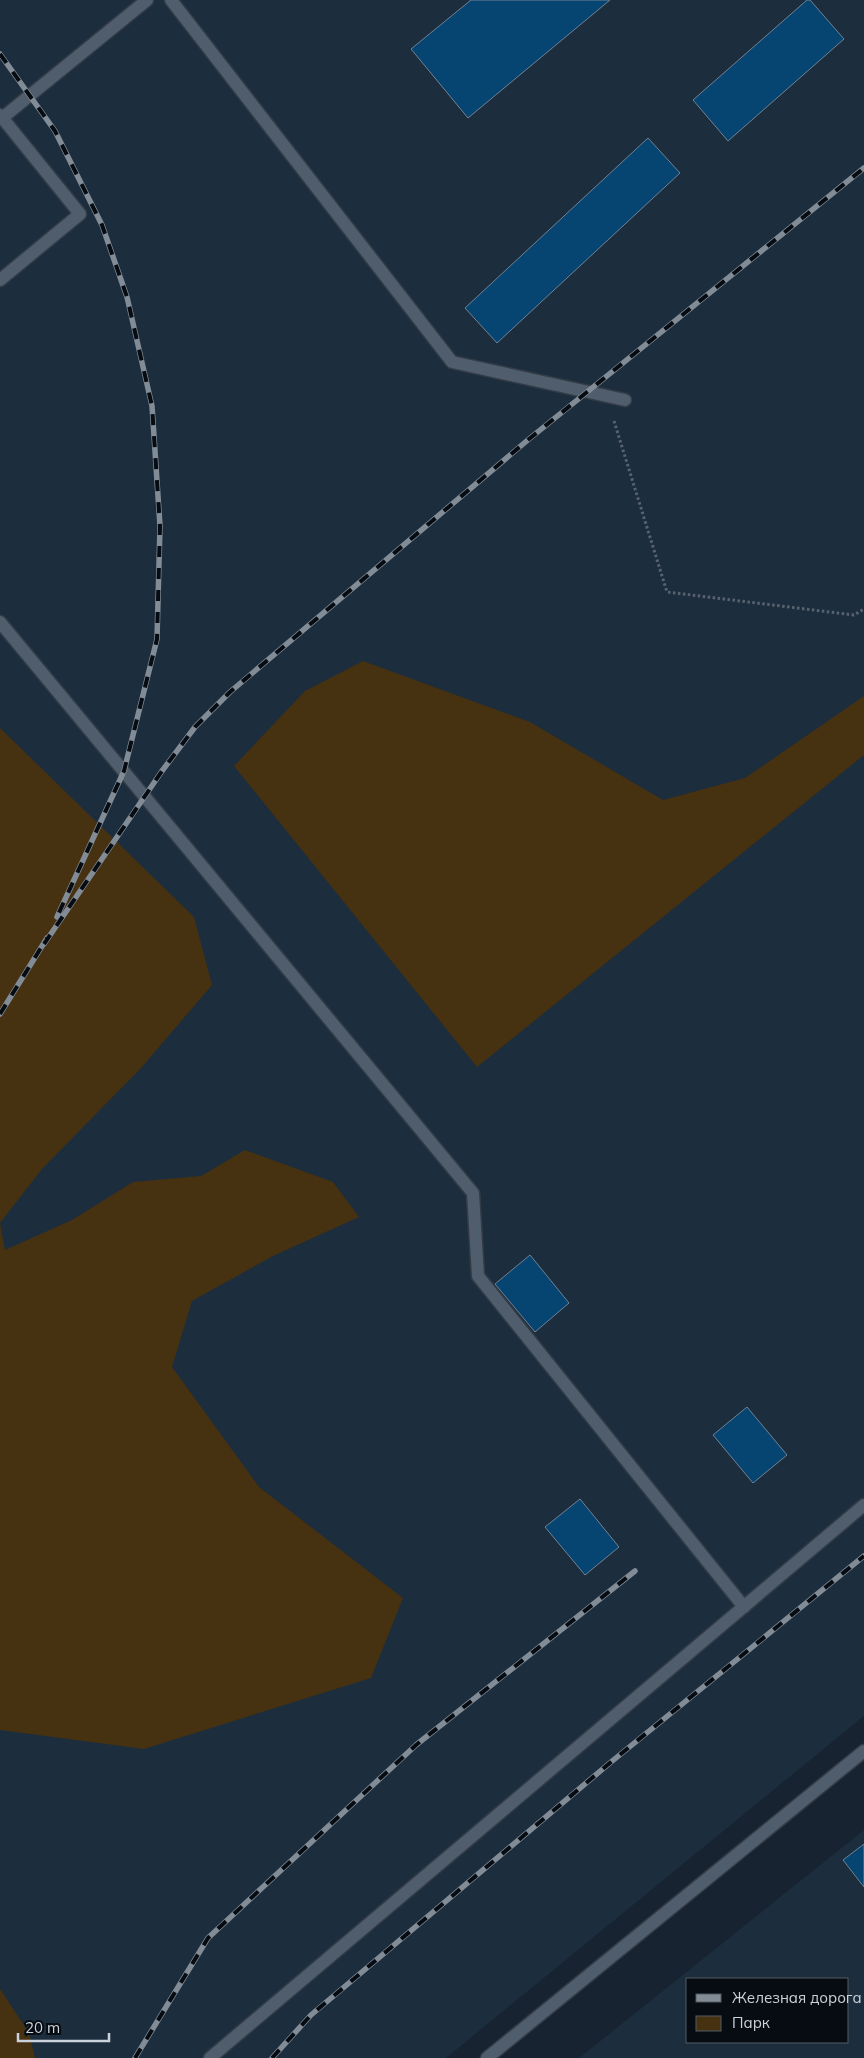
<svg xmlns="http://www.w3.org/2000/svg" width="864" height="2058" font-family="Mulish,sans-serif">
<rect width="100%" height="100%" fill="#172330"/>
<g fill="#1c2d3e" fill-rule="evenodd">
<polygon points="0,0 864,0 864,1716 446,2058 0,2058"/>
<path d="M864,1830V2058H579ZM688,1979H848V2042H688Z"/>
</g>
<g fill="#463111">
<polygon points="363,661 530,722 663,800 745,778 864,696 864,755 477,1067 234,766 305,691"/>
<polygon points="0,728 194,917 212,985 141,1068 42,1169 0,1223"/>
<polygon points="245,1150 333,1182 359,1217 273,1256 192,1301 172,1367 259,1487 403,1598 371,1678 144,1749 0,1730 0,1223 5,1250 72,1220 133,1182 201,1176"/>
<polygon points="0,1989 29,2033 35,2058 0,2058"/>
</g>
<g fill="#064472" stroke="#738291">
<polygon points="471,0 610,0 468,118 411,49"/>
<polygon points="807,0 810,0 844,39 728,141 693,100"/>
<polygon points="648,138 680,173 497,343 465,308"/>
<polygon points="530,1255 569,1303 535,1332 495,1284"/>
<polygon points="747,1407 787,1455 753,1483 713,1435"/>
<polygon points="580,1499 619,1547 585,1575 545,1527"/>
<polygon points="864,1844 864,1887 843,1860"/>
</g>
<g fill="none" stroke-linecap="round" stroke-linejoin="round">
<defs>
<g id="service">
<polyline points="171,0 452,362 625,400"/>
<polyline points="0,115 80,214 0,280"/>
<polyline points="2,118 147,0"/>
<polyline points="0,622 473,1193 478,1276 744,1607"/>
<polyline points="210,2058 864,1505"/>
<polyline points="487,2058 864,1751"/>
</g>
</defs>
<use href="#service" stroke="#333c46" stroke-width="15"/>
<polyline stroke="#59636f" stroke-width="3" stroke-dasharray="2.5 2.5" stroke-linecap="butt" points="614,421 667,592 854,615 864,609"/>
<use href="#service" stroke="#4f5d6c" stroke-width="12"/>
<defs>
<g id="rail">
<polyline points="0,54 55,131 102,225 127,297 152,406 160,526 157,639 124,771 57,917"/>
<polyline points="44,944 162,771 195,727 230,692 529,439 864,168"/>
<polyline points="0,1014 47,938"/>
<polyline points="135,2058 208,1938 416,1745 635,1571"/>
<polyline points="272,2058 311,2015 611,1762 864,1556"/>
</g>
</defs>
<use href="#rail" stroke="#828c96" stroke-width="5.5"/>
<use href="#rail" stroke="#070c12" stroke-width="4" stroke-dasharray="11" stroke-linecap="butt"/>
</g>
<rect x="686" y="1978" width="162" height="65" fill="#070c12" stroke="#555b62"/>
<rect x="696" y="1994" width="25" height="8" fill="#828c96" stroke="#555b62"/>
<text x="732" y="2003" font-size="15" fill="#cad2db">Железная дорога</text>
<rect x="696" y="2016" width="25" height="15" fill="#463111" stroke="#555b62"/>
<text x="732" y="2028" font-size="15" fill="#cad2db">Парк</text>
<path d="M18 2033v8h91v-8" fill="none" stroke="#cad2db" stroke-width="2.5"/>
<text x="25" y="2033" font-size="15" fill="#cad2db" stroke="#070c12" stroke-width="4" paint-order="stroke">20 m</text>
</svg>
